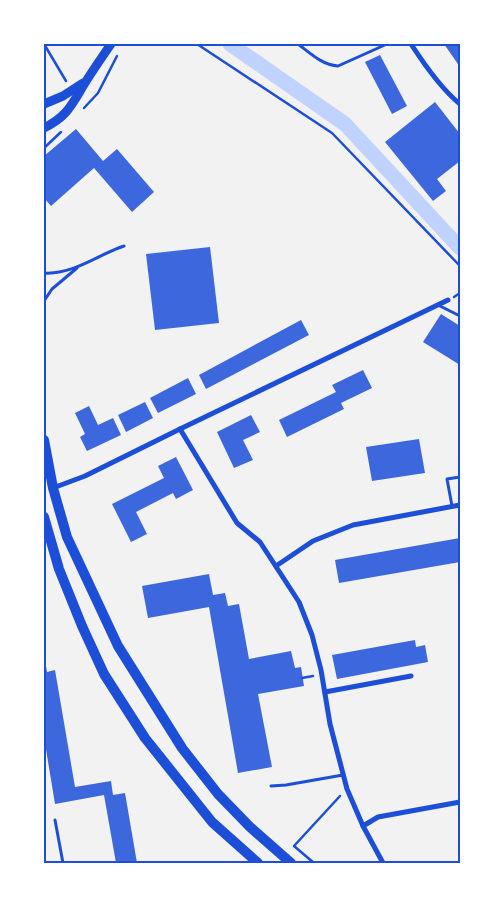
<svg xmlns="http://www.w3.org/2000/svg" width="504" height="907" font-family="'Space Grotesk',sans-serif">
<rect width="100%" height="100%" fill="#f2f2f2"/>
<g fill="none" stroke-linecap="round" stroke-linejoin="round">
<polyline stroke="#bfd3fe" stroke-width="15" points="230,44 345,124 460,248"/>
</g>
<g fill="#3d67dc">
<polygon points="444,44 460,44 460,67"/>
<polygon points="380,55 407,106 392,114 365,62"/>
<polygon points="435,102 460,134 460,161 437,179 446,191 433,201 385,142"/>
<polygon points="76,129 103,161 117,149 154,192 132,212 94,168 51,206 44,198 44,156"/>
<polygon points="210,247 219,323 155,330 146,254"/>
<polygon points="441,314 460,326 460,365 423,342"/>
<polygon points="301,320 309,335 206,389 199,375"/>
<polygon points="363,370 372,388 341,403 344,409 287,437 279,420 336,392 332,385"/>
<polygon points="188,378 196,394 158,413 150,398"/>
<polygon points="145,402 153,418 126,432 118,415"/>
<polygon points="89,406 98,425 113,418 121,435 87,451 80,437 85,434 75,413"/>
<polygon points="251,415 260,432 243,440 253,460 234,468 217,432"/>
<polygon points="419,439 425,473 372,481 366,447"/>
<polygon points="176,457 193,490 176,499 173,493 136,512 147,534 131,542 112,504 164,478 158,466"/>
<polygon points="460,538 460,562 339,583 335,560"/>
<polygon points="209,574 213,595 225,593 228,606 239,604 249,659 291,651 295,668 301,667 304,686 258,694 272,767 238,773 209,607 148,618 142,586"/>
<polygon points="415,640 416,647 425,645 428,662 337,679 332,655"/>
<polygon points="44,661 45,661 47,672 55,670 75,787 111,781 113,795 125,793 137,863 116,863 104,795 55,804 44,737"/>
</g>
<g fill="none" stroke-linecap="round" stroke-linejoin="round">
<g stroke="#1d4ed8" stroke-width="2.5">
<polyline points="44,44 66,81"/>
<polyline points="197,44 332,133 460,266"/>
<polyline points="84,108 98,93 117,56"/>
<polyline points="44,148 61,132"/>
<polyline points="454,297 460,293"/>
<polyline points="302,678 313,676"/>
<polyline points="314,863 294,846 340,796"/>
</g>
<g stroke="#1d4ed8" stroke-width="3">
<path d="M298,44C310,53 322,65 338,66L387,44"/>
<path d="M44,273C73,275 97,255 124,246"/>
<polyline points="44,301 52,289 77,268"/>
<polyline points="438,305 460,316"/>
<polyline points="452,506 447,479 460,477"/>
<polyline points="271,786 286,785 343,775"/>
<polyline points="55,820 63,863"/>
</g>
<g stroke="#1d4ed8" stroke-width="5">
<path d="M411,44C424,64 441,89 460,104"/>
<polyline points="180,429 237,523 260,542 299,602 312,635 321,670 330,724 347,789 363,826 383,863"/>
<polyline points="53,488 85,476 180,429 448,300"/>
<polyline points="276,566 313,541 353,525 460,505"/>
<polyline points="325,692 411,676"/>
<polyline points="363,826 378,817 460,802"/>
</g>
<g stroke="#1d4ed8" stroke-width="9">
<polyline points="44,104 63,96 83,83"/>
<path d="M44,128C68,116 72,104 85,83C93,70 102,57 111,44"/>
</g>
<g stroke="#1d4ed8" stroke-width="10">
<polyline points="44,440 53,488 67,537 118,646 182,748 218,794 250,827 291,863"/>
<polyline points="44,517 59,569 82,626 104,674 145,738 212,822 258,863"/>
</g>
</g>
<rect width="504" height="907" fill="none" stroke="#ffffff" stroke-width="90"/>
<rect x="45" y="45" width="414" height="817" fill="none" stroke="#1d4ed8" stroke-width="2"/>
</svg>
